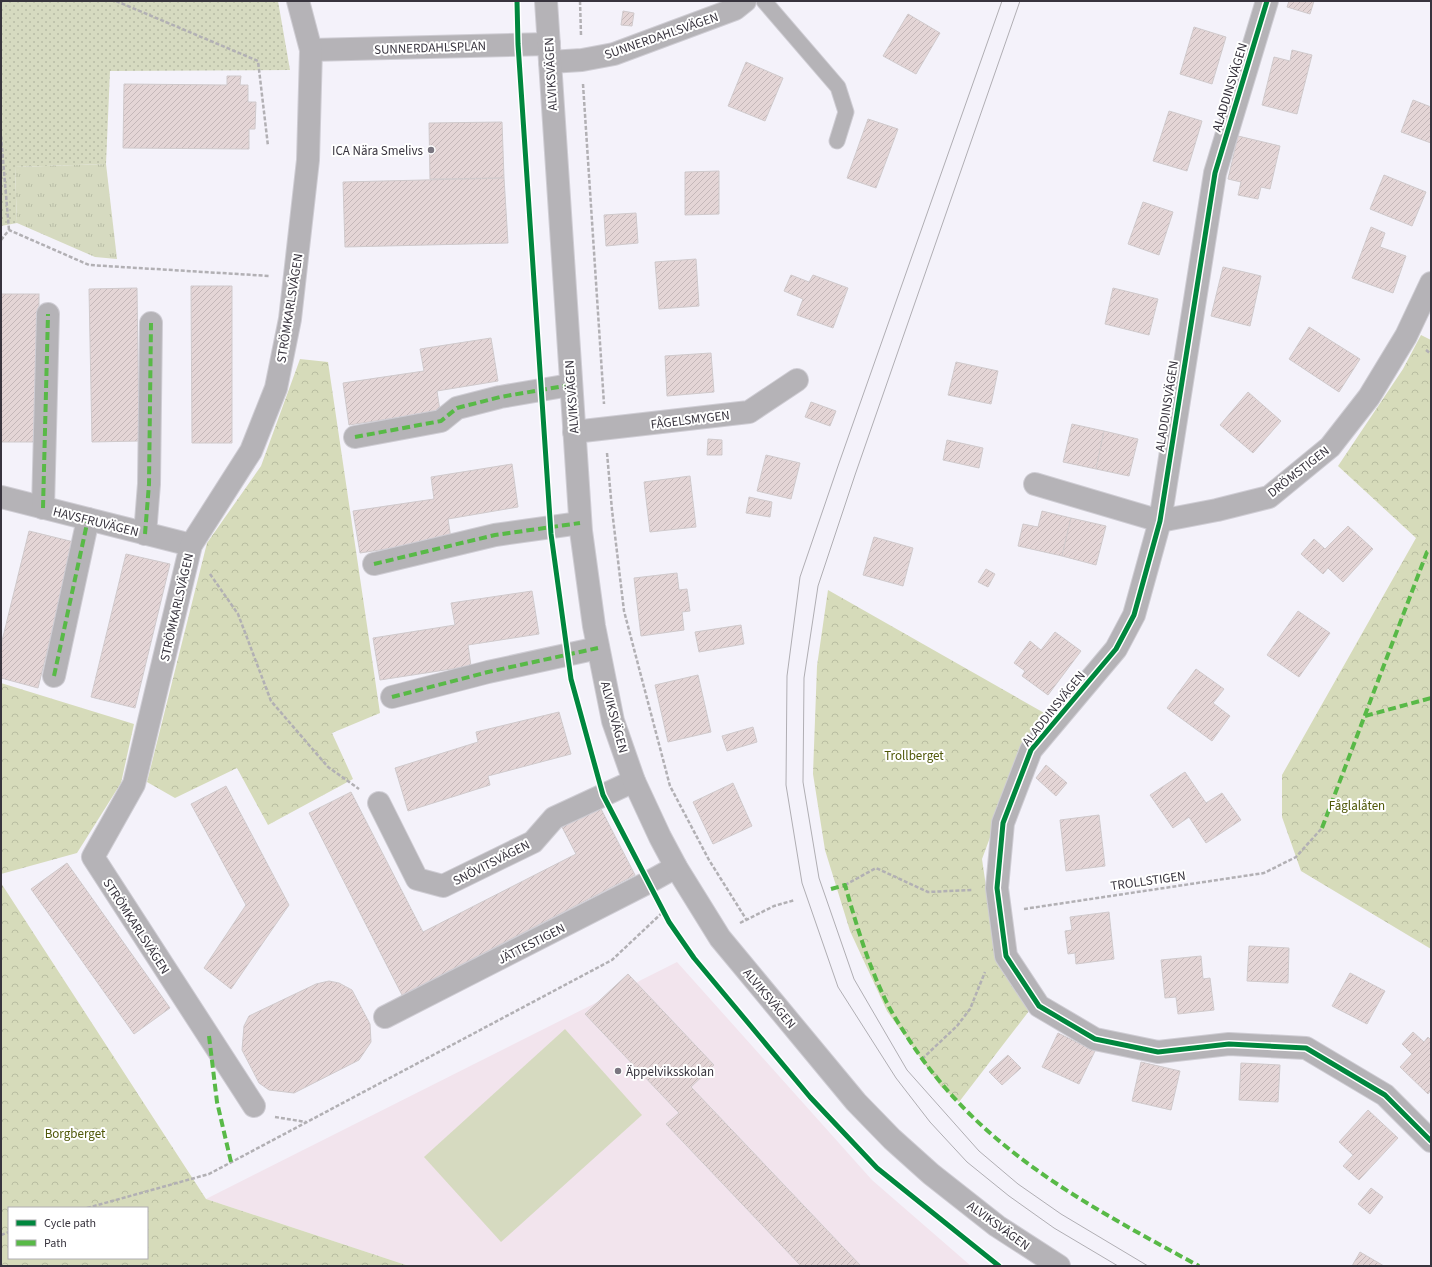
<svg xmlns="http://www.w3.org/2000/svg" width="1432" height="1267" font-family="'Source Sans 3',sans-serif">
<defs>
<pattern id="grass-dots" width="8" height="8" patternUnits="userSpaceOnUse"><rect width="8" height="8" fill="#d6dac0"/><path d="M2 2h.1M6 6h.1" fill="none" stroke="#b8bca6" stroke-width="1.8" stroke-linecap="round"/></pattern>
<pattern id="forest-crowns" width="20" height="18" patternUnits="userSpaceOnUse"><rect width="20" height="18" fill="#d6dbba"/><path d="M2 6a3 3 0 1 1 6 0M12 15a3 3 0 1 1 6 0" fill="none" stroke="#b8bda1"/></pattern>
<pattern id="park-tufts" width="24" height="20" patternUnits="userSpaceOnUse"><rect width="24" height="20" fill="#d6dac0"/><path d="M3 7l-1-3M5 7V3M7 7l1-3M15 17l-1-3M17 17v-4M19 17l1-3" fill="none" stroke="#b8bca6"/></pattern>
<pattern id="building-hatch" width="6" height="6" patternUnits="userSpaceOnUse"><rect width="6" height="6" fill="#e4d5d6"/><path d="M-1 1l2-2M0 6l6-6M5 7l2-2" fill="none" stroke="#c4b7b9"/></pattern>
</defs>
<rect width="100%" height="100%" fill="#f4f2fa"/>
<polygon fill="#f2e4ed" points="677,962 872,1180 971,1266 409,1266 206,1199"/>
<polygon fill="url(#grass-dots)" points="1,1 278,1 290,70 110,71 106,164 15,167 17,223 1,226"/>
<g fill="url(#forest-crowns)" fill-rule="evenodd">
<polygon points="1421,335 1431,340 1431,949 1301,871 1282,817 1282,775 1416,538 1338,466 1403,369"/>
<polygon points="300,359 328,362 380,713 332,733 353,779 268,825 237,768 175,798 147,782 207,543 261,466"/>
<polygon points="828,590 1046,714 1024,746 982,859 996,955 1029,1011 959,1102 941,1087 887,1011 850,931 825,850 813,774 817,666"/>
<polygon points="1,683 134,724 121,783 77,853 1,874"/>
<path d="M1,883L206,1199L409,1266H1ZM9,1208H147V1258H9Z"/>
</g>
<polygon fill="url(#park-tufts)" points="106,164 117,259 95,257 17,223 15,167"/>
<polygon fill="#d6dac0" points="565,1029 642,1115 501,1242 424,1157"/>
<g fill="url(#building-hatch)" stroke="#d0cacc">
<polygon points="1289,1 1314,1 1310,14 1287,7"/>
<polygon points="623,11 634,13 632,26 621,25"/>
<polygon points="908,14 940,33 916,74 883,56"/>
<polygon points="1194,27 1226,37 1212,84 1180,74"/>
<polygon points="1292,50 1312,55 1297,114 1262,105 1274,57 1290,61"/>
<polygon points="746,62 783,78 765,121 728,106"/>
<polygon points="227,76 241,76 240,85 248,85 248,102 256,102 255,129 249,129 249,149 123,148 124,84 227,85"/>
<polygon points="1413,100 1431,107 1431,143 1401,132"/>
<polygon points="1169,111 1202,121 1187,171 1153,161"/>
<polygon points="868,119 898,129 876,188 847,178"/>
<polygon points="502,122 504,178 430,179 429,123"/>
<polygon points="1238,136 1280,146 1270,189 1261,187 1258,199 1238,195 1241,182 1228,179"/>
<polygon points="719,171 719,214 685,215 685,172"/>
<polygon points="1384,175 1426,192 1412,226 1370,209"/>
<polygon points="504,178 508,243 345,247 343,182"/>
<polygon points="1143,202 1173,212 1159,255 1128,244"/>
<polygon points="636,213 638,243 606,246 604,215"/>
<polygon points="1371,227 1385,233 1380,247 1406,256 1393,293 1352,278"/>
<polygon points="696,259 699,306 659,309 655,262"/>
<polygon points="1223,267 1261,276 1250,326 1211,316"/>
<polygon points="791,275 809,282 813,275 848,288 833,328 797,315 803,299 784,291"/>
<polygon points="191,286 232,286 232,443 192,443"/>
<polygon points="137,288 139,441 92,442 89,289"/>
<polygon points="1113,288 1158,299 1149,335 1105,324"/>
<rect x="1" y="294" width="38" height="148"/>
<polygon points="1309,327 1360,359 1339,392 1289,359"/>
<polygon points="491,338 498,381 437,391 440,411 349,425 343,383 424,371 420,349"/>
<polygon points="711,353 714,392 667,396 665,356"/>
<polygon points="956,362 998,371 991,404 948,395"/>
<polygon points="1248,392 1281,421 1253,453 1220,425"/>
<polygon points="811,402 836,411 830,426 805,417"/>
<polygon points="1072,424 1104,431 1096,469 1063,462"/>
<polygon points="1104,431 1138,439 1129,476 1096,469"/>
<polygon points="708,439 722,440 722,455 707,455"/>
<polygon points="947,440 983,448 979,468 943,460"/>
<polygon points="766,455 800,463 791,499 757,491"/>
<polygon points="512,464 518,507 448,519 451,539 360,553 353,511 434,499 431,477"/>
<polygon points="690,476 696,527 650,532 644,482"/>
<polygon points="749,497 772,502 770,517 746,513"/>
<polygon points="1042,511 1071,518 1062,556 1018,546 1023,524 1038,527"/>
<polygon points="1071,518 1106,526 1096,565 1062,556"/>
<polygon points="1348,526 1373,549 1343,582 1328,568 1323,574 1301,554 1314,539 1325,549"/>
<polygon points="29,531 74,542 38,688 1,678 1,645"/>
<polygon points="874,537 913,548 903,586 863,575"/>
<polygon points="126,554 170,564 135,708 91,697"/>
<polygon points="986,569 995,574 988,587 978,582"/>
<polygon points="677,573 679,590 687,589 690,611 682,612 684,630 641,636 634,578"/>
<polygon points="532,591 539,634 468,645 471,666 380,680 373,638 455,625 451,603"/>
<polygon points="1298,611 1330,633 1299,677 1267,655"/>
<polygon points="741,625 744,644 699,652 695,632"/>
<polygon points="1055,632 1081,651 1048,695 1022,676 1025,671 1014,663 1030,641 1041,650"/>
<polygon points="1196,669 1224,689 1213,703 1230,716 1212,741 1167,708"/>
<polygon points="698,675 711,732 668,742 655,685"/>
<polygon points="559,712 571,754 488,776 490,785 408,811 395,768 478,742 476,732"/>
<polygon points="753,727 757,742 727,751 722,736"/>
<polygon points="1046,765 1067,783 1056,796 1036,778"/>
<polygon points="1185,772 1206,803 1222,793 1241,820 1206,843 1189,817 1173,828 1150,795"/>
<polygon points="733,783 752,826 713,844 693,802"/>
<polygon points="226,786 289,905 231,989 204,968 246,905 191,804"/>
<polygon points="351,792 423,932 576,854 562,827 600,807 635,875 402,995 309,813"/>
<polygon points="1099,815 1105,866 1066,871 1060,820"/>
<polygon points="67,863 170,1008 134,1034 31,889"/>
<polygon points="1109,912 1114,959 1076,964 1075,953 1068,954 1065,931 1072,930 1070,917"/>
<polygon points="1249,946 1289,948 1288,983 1247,981"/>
<polygon points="1201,956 1203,979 1210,978 1214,1010 1178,1014 1176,997 1165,998 1161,960"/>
<polygon points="1350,973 1385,991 1367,1024 1332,1006"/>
<polygon points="628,974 714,1065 691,1087 861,1266 801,1266 666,1124 679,1113 585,1014"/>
<polygon points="329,981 339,983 352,990 370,1024 371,1042 359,1060 294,1093 269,1090 259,1083 242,1050 244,1026 249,1016 316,984"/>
<polygon points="1413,1032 1424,1042 1428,1037 1431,1040 1431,1090 1428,1094 1400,1067 1412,1054 1402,1044"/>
<polygon points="1058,1033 1095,1051 1079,1084 1042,1067"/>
<polygon points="1008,1055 1021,1068 1002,1085 989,1072"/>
<polygon points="1141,1062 1180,1071 1171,1110 1132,1101"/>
<polygon points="1241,1063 1280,1065 1278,1102 1239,1100"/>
<polygon points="1368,1110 1398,1138 1359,1180 1343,1166 1353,1155 1339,1142"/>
<polygon points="1371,1188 1383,1197 1370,1214 1358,1204"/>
<polygon points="1360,1252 1384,1266 1352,1266"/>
</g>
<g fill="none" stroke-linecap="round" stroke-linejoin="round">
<defs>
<polyline id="service" points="764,1 838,87 846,112 837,141"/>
<g id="minor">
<polyline points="1267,1 1215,173 1160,521 1134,615 1116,649 1031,750 1003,823 997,888 1006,956 1039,1006 1095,1039 1158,1052 1229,1044 1306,1048 1385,1095 1431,1141"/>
<polyline points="311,50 549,44"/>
<polyline points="550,62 582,60 614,54 735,9 745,1"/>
<polyline points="574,432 749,412 797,380"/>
<polyline points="355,437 441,421 457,408 500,397 570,385"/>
<polyline points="1035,484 1160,521 1217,510 1269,497 1330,447 1369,397 1406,336 1431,283"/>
<polyline points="1,497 191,545"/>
<polyline points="43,508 48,314"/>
<polyline points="145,534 149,484 151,323"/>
<polyline points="374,564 495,535 580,523"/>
<polyline points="54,676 88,519"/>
<polyline points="392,697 488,672 598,648"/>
<polyline points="379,803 417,879 443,886 533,842 554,818 634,781"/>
<polyline points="385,1017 649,882 676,867"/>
<polyline points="254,1106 93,857 134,784 191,545 251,451 276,388 290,319 308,160 311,50 298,1"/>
</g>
<polyline id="tertiary" points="546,1 581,531 594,626 613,721 634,781 660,837 676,867 720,938 856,1102 892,1139 931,1174 997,1226 1059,1266"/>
</defs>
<use href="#service" stroke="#cfcdd4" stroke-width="17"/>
<use href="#minor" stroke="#cfcdd4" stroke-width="24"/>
<use href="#tertiary" stroke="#cfcdd4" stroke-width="24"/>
<g stroke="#b2b0b4" stroke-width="2.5" stroke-dasharray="4 2" stroke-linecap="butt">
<polyline points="116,1 258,61 268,146"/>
<polyline points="517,1 517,20"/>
<polyline points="580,1 581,35"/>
<polyline points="520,69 540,366"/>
<polyline points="583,84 604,404"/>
<polyline points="1,136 9,230"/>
<polyline points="1,240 9,230 89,265 270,276"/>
<polyline points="1426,350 1431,354"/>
<polyline points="543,415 549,501"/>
<polyline points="607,453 612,510 624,611 670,786 709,860 746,919"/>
<polyline points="554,552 564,631"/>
<polyline points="210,574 238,614 271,701 328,767 359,789"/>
<polyline points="571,679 596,771"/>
<polyline points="615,818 638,861"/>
<polyline points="845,885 876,868 928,892 972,890"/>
<polyline points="660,904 669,922 694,958"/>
<polyline points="1024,909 1264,873 1296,857 1322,828"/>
<polyline points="740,923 774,906 795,900"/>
<polyline points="922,1059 957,1026 970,1009 985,972"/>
<polyline points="275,1117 306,1122"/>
<polyline points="87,1208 209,1174 612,960 664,911"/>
<polyline points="1,1235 9,1232"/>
</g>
<use href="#service" stroke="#b5b3b7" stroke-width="15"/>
<use href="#minor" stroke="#b5b3b7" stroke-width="22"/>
<use href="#tertiary" stroke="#b5b3b7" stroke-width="22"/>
<g stroke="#b0aeb3" stroke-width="1">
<polyline points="1002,1 838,466 800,577 787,676 786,785 802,883 838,987 896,1078 930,1122 967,1162 1009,1196 1054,1228 1118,1266"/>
<polyline points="1020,1 855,475 818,586 804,678 803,782 819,878 854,979 907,1070 979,1151 1018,1184 1061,1214 1148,1266"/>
</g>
<g stroke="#58b947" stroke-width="4" stroke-dasharray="8 4" stroke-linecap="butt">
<polyline points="355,437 441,421 457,408 500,397 570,385"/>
<polyline points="43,508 48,314"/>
<polyline points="145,534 149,484 151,323"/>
<polyline points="374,564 495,535 580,523"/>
<polyline points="54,676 88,519"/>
<polyline points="392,697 488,672 598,648"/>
<polyline points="1365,716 1431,698"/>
<polyline points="1322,828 1427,552 1431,550"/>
<path d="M831,889L845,885C857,927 869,968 889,1007C894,1016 900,1026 906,1035C978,1149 1085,1204 1199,1266"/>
<polyline points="209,1036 217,1102 231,1162"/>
</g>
<defs>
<g id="cycleway">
<polyline points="517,1 518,44 551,534 571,679 603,795 669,922 694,958 810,1097 877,1168 999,1266"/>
<polyline points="1267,1 1215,173 1160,521 1134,615 1116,649 1031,750 1003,823 997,888 1006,956 1039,1006 1095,1039 1158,1052 1229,1044 1306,1048 1385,1095 1431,1141"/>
</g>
</defs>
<use href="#cycleway" stroke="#fff" stroke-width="8"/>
<use href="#cycleway" stroke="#00873e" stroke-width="5"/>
</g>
<g fill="#7a7680" stroke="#fff" stroke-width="1.5">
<circle cx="431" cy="150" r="4"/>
<circle cx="618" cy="1071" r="4"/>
</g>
<g text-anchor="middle" stroke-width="4" stroke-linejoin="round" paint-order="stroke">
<g font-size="13" fill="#38343e" stroke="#fff">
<text transform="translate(661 35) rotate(-19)" y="5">SUNNERDAHLSVÄGEN</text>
<text transform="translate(430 47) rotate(-2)" y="5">SUNNERDAHLSPLAN</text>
<text transform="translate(550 74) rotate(-93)" y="5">ALVIKSVÄGEN</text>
<text transform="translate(1229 87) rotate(-73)" y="5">ALADDINSVÄGEN</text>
<text transform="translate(289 308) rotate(-81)" y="5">STRÖMKARLSVÄGEN</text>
<text transform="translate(571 397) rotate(-94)" y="5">ALVIKSVÄGEN</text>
<text transform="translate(1166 406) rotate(-81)" y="5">ALADDINSVÄGEN</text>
<text transform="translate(690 419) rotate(-7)" y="5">FÅGELSMYGEN</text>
<text transform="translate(1298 471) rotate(-38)" y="5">DRÖMSTIGEN</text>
<text transform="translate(96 521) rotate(14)" y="5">HAVSFRUVÄGEN</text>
<text transform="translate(176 607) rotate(-77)" y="5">STRÖMKARLSVÄGEN</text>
<text transform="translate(1053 708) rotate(-51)" y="5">ALADDINSVÄGEN</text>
<text transform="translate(615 717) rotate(75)" y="5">ALVIKSVÄGEN</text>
<text transform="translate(491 862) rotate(-27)" y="5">SNÖVITSVÄGEN</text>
<text transform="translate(1148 880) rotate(-8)" y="5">TROLLSTIGEN</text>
<text transform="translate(137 926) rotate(57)" y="5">STRÖMKARLSVÄGEN</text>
<text transform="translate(531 943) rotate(-27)" y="5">JÄTTESTIGEN</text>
<text transform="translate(770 998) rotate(50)" y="5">ALVIKSVÄGEN</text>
<text transform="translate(999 1225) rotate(36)" y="5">ALVIKSVÄGEN</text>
</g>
<g font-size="13" fill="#38343e" stroke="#fff" text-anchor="end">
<text x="423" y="155">ICA Nära Smelivs</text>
<text x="626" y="1076" text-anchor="start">Äppelviksskolan</text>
</g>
<g font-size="13" fill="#4f5708" stroke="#fff">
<text x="914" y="760">Trollberget</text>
<text x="1357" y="810">Fåglalåten</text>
<text x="75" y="1138">Borgberget</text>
</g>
</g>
<rect width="1432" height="1267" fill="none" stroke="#38343e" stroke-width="4"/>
<rect x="8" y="1207" width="140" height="52" fill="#ffffff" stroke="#afaeb2"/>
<rect x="16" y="1220" width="20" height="6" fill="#00873e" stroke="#afaeb2"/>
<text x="44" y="1227" font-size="12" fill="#38343e">Cycle path</text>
<rect x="16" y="1240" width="20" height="6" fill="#58b947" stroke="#afaeb2"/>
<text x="44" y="1247" font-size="12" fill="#38343e">Path</text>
</svg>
